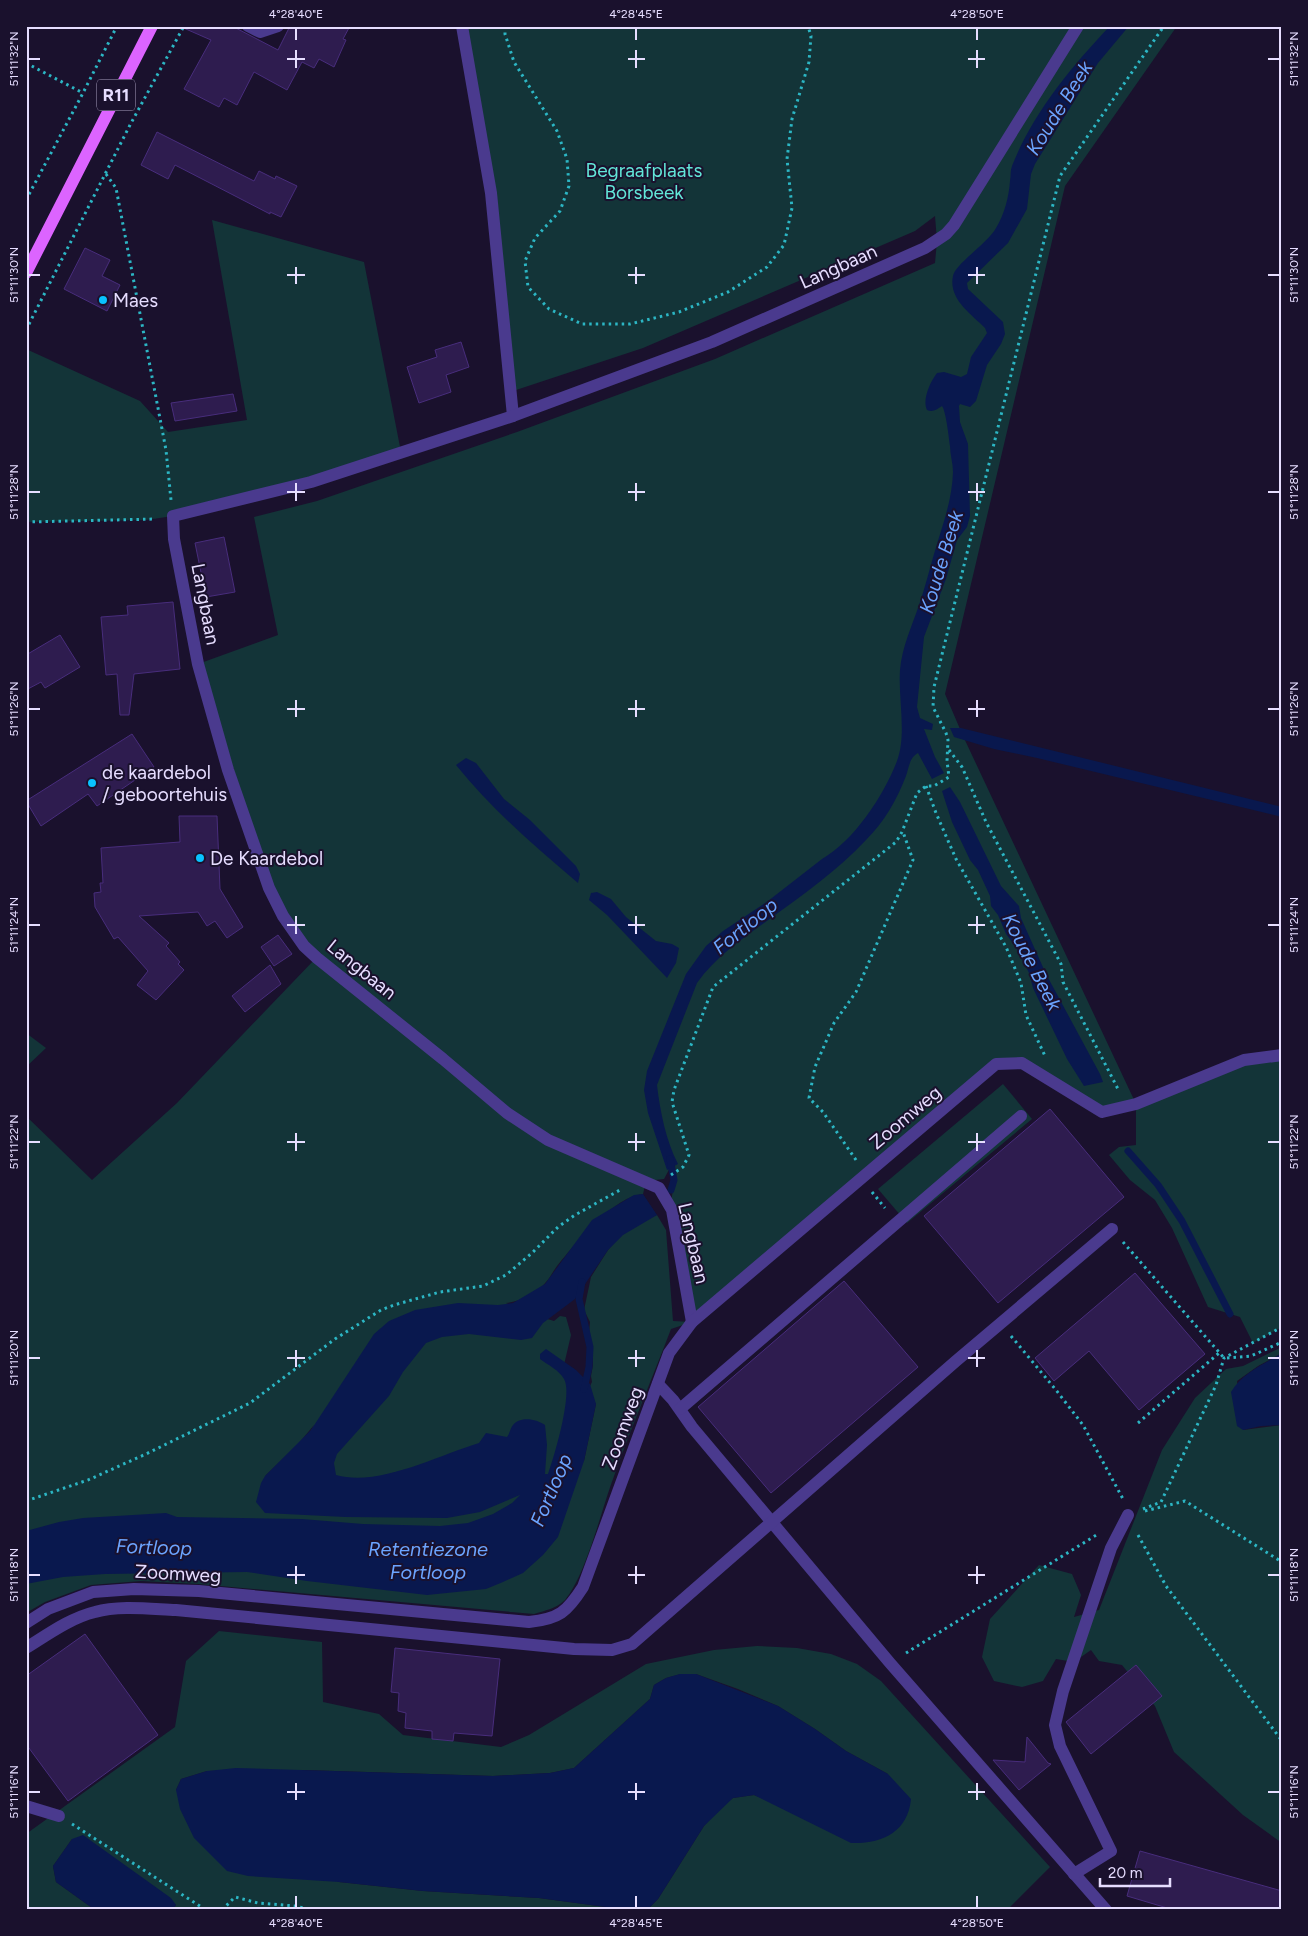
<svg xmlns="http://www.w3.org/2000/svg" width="1308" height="1936" font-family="Figtree,sans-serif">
<rect width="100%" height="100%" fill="#1a112d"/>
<g fill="#133438" fill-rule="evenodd">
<path d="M462,26H1177L1065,186L945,694L963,736L1136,1104L1244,1060L1282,1055V1327L1253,1343L1240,1317L1208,1307L1172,1228L1155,1200L1130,1180L1109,1155L1119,1147L1136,1145V1104L1102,1112L1022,1063L996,1064L692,1322L671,1329C652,1379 631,1428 613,1479C601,1511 586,1575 565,1600C557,1608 544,1611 534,1614L198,1584L141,1581L91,1585L45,1602L26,1613V1116L92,1180L177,1103L316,958L283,916L198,664L278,635L254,517L317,501L407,470L517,432L715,359L935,263L937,241L935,216L915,231L643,348L510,392L491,193ZM672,1164L674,1184L670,1207L691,1322L673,1321L666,1230L657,1215L628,1227L608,1250L591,1277L584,1310L590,1322L589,1333L592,1344L593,1365L591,1376L592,1382L587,1392L596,1404L584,1461L563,1369L571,1335L566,1317L560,1316L554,1321L534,1315L506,1303C519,1302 538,1293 546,1282C550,1278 553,1271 557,1266C575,1244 614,1196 643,1194L646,1181L664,1179ZM314,1425L295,1460L265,1476L299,1443Z"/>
<polygon points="212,220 364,262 401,452 173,516 146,520 26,522 26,349 140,401 168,432 247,420"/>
<polygon points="26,1033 46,1048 26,1067"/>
<polygon points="1003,1084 1032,1119 907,1223 878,1189"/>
<polygon points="1282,1347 1282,1353 1258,1366 1237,1381 1243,1430 1282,1425 1282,1843 1243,1815 1174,1752 1155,1706 1122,1665 1099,1661 1091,1650 1074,1662 1056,1659 1043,1681 1022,1687 994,1681 982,1657 990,1619 1039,1565 1072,1574 1081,1595 1074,1617 1099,1610 1162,1450 1195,1398 1226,1369 1243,1366"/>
<polygon points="219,1631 322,1642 323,1702 379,1714 403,1735 501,1747 529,1735 646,1664 714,1650 757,1646 797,1648 831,1654 857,1664 881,1681 1050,1867 1007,1910 634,1910 648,1909 658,1899 704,1826 723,1805 733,1798 754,1795 771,1802 888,1774 846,1751 815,1729 778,1706 738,1689 696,1674 681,1674 666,1678 654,1685 650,1699 574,1768 550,1773 493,1776 304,1770 207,1771 181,1779 176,1790 339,1882 423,1891 539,1898 628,1910 172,1910 176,1905 72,1839 53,1866 56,1882 95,1910 26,1910 26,1834 175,1727 186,1661"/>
</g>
<g fill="#09184e">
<path d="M1110,26H1129L1098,63L1035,164L1031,174L1027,209L1008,243L967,283L968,289L1003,322L1005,334L1001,344L987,365L976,401L970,407L960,404L959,406L960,422L968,444L970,516L967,527L957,540L946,579L924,637L917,707L920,718L933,724L932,730L924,729L935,757L944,773L932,779L918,753C909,758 909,768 906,776C896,801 885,821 866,840C838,870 804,894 771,918C745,937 716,956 697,983L657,1085C660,1111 666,1141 678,1164L667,1170L648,1113L644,1090L647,1071L686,974L706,946L723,931L768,901L822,859C854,841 884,795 897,761C907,735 898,698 900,670C902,647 912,626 919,605C925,588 929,571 934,554C942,526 952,502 953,472C953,463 950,455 950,446C949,439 946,411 942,406C937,409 933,413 927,410C922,400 930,382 937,373L944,372L961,377L967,374L971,357L987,333L985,328C971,314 948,299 953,276C955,264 988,243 996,228C1004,215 1009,197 1010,181C1011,176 1010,171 1012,166C1033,113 1071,67 1110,26Z"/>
<polygon points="950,728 961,728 1282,807 1282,817 1037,758 994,749 954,737"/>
<path d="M466,758L476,763L504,799L530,820L576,866L580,874L578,883C535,846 492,810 456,765Z"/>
<polygon points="950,787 960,802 1001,886 1019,906 1021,918 1046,974 1100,1074 1103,1082 1084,1086 1067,1059 1033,988 1029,973 1016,947 1006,934 998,915 991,906 990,896 978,870 970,860 952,822 942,791"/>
<polygon points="597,892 611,899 626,917 656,941 672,944 679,948 676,963 667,978 607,915 589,900 591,893"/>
<path d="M643,1194L657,1215L623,1235L608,1250L575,1299L543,1323L532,1338L521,1340L469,1334L442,1337L426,1343L403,1372L389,1396L337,1454L334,1463L336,1475C379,1487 436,1456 479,1443L486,1433L507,1437C510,1433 510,1429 513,1425C521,1416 536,1419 545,1425L547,1445L545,1474H548C554,1457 573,1394 564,1379C559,1370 548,1365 540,1359V1354L546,1349L576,1370L590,1384L596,1404L584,1461L558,1537L543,1555L523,1573L503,1582L486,1589L427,1595L307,1581L247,1572L105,1574L63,1577L26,1584V1531L59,1522L83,1518L166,1513L177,1517L302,1519L363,1524L440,1526L468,1523L493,1514L512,1503L520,1495L480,1512L447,1518L345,1517L265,1513L256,1502L261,1483L265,1476L311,1430L374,1334L389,1321L415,1310L458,1303L498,1305L513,1303L545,1284L592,1220L634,1195Z"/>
<path d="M1282,1353V1425L1261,1426L1243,1430L1237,1426L1231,1392C1243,1372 1263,1365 1282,1353Z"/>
<path d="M680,1674H696L778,1706L815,1729L846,1751L888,1774L911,1799C908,1832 882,1844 851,1843L754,1795L733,1798L704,1826L658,1899L648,1909L628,1910L539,1898L423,1891L339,1882L248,1876L227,1871L194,1838L180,1809L176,1790L181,1779L207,1771L236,1768L493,1776L550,1773L574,1768L650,1699L654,1685L666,1678Z"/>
<polygon points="83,1835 171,1898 176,1905 172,1910 95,1910 56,1882 53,1866 72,1839"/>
</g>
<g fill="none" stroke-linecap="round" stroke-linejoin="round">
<g stroke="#09184e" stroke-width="7">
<polyline points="1128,1151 1158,1185 1182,1221 1230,1314"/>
<polyline points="670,1159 674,1180 671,1190"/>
<polyline points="582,1282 579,1299 590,1347 589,1367 584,1389"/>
</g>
</g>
<g fill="#2e1c4f" stroke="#482d7c">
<polygon points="179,26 232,26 278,50 290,26 350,26 343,39 346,40 334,67 319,59 314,68 302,62 287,90 254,72 237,105 224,98 219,107 184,89 211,40"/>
<polygon points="157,132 254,181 259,171 275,179 276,176 297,186 281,217 270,212 270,214 175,165 168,179 141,165"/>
<polygon points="85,248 110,260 102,276 120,285 107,311 64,289"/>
<polygon points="461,342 469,367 446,375 451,392 419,403 407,367 437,357 435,350"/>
<polygon points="233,394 237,411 175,421 171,403"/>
<polygon points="224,537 235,592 206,597 195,543"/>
<polygon points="173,602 180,669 134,674 129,715 120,715 117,674 106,675 101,617 128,615 127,606"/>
<polygon points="60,635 80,667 45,688 41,682 26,690 26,655"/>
<polygon points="132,734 154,767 97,806 88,794 41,826 26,801"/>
<polygon points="179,816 217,816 220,889 243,927 227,938 215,921 207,926 198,912 139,916 169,943 166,946 180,962 178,964 184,970 156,1000 137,985 148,971 118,937 114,939 95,907 94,893 101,892 100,883 103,883 101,848 180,842"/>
<polygon points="278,935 292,954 274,966 261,947"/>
<polygon points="270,965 281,984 245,1012 232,996"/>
<polygon points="1050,1109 1124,1197 998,1303 924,1216"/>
<polygon points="1135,1273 1205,1354 1139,1410 1089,1351 1054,1381 1035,1358"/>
<polygon points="844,1281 918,1367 771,1493 698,1407"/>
<polygon points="85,1634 158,1735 68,1801 26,1744 26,1676"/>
<polygon points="395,1648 500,1659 492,1736 454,1733 453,1741 432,1739 432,1731 405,1728 406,1713 398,1711 399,1693 391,1692"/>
<polygon points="1136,1665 1162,1696 1091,1754 1066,1722"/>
<polygon points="1027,1737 1048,1763 1051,1764 1019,1790 993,1760 1025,1762"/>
<polygon points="1140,1851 1282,1891 1282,1910 1174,1910 1127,1896"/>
</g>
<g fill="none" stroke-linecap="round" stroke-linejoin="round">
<g stroke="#2cb6c4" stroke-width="3" stroke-dasharray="2.5 4" stroke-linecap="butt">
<polyline points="505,26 505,34 514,62 557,131 567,159 569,186 560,211 535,238 525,261 528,287 549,309 582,324 630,324 679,312 728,292 767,267 784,245 792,208 787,159 792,119 809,62 811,36 808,26"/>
<polyline points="26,63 83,93"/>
<polyline points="106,174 116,188 166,450 171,500"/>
<polyline points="26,200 83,93 117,26"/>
<polyline points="26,330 130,125 184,26"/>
<polyline points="26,522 156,519"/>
<polyline points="949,750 962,767 986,822 1061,964 1063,982 1119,1091"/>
<polyline points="926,786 936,813 956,859 1006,947 1021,983 1026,1015 1045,1056"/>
<polyline points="856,1160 823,1112 809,1098 815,1067 834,1023 856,992 913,860 903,832"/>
<polyline points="671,1175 683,1167 689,1155 672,1102 674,1090 713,987 896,842 902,832 917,793 926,786 934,786 949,777 947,761 948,740 946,733 933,707 934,687 1060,176 1164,26"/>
<polyline points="872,1192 885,1208"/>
<polyline points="1123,1242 1224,1358"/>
<polyline points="1011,1336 1056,1390 1083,1425 1123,1499"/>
<polyline points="1227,1358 1251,1356 1282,1342"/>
<polyline points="1138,1423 1219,1353"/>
<polyline points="26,1501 88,1480 146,1454 250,1403 335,1339 381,1310 394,1305 440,1292 483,1286 506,1275 532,1253 558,1227 575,1215 620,1190"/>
<polyline points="1143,1509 1161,1502 1216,1385 1224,1358 1282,1327"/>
<polyline points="1145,1511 1185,1501 1282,1562"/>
<polyline points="1138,1535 1166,1586 1282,1741"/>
<polyline points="906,1653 1098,1534"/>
<polyline points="72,1824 206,1910"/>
<polyline points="222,1910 235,1897 258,1903 295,1906 313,1910"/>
</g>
<g stroke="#4a3a8e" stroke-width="12">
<polyline points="462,26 491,193 513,416"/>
<polyline points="658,1384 673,1400 692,1427 890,1663 1106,1910"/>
<polyline points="680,1409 1021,1116"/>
<path d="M26,1648C47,1635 70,1618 95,1612C119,1605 151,1609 176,1610L574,1649L612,1650L632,1644L956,1361L1112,1229"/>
<polyline points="26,1806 59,1816"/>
<polyline points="1074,1874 1111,1851 1060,1746 1055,1725 1063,1691 1111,1548 1128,1515"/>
</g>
<g stroke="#4a3a8e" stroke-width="12">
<polyline points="248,26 260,32 278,26"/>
<polyline points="692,1322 672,1210 659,1188 548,1140 507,1113 443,1059 317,958 304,946 283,916 269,888 228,770 198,664 174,539 173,516 311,482 513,416 712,342 925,248 946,234 954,225 1078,26"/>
<path d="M26,1623L48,1609L93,1592L134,1589L199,1591L529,1622C559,1619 567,1612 583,1587L669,1353L692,1322L996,1064L1022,1063L1102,1112L1136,1104L1244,1060L1282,1055"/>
</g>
<polyline stroke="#dc64ff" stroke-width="12" points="26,273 152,26"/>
</g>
<path fill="none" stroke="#e6ddff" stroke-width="2" d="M296,28V40M636,28V40M977,28V40M296,50V68M636,50V68M977,50V68M28,59H40M287,59H305M628,59H645M968,59H985M1268,59H1280M296,267V284M636,267V284M977,267V284M28,275H40M287,275H305M628,275H645M968,275H985M1268,275H1280M296,483V501M636,483V501M977,483V501M28,492H40M287,492H305M628,492H645M968,492H985M1268,492H1280M296,700V717M636,700V717M977,700V717M28,709H40M287,709H305M628,709H645M968,709H985M1268,709H1280M296,916V934M636,916V934M977,916V934M28,925H40M287,925H305M628,925H645M968,925H985M1268,925H1280M296,1133V1151M636,1133V1151M977,1133V1151M28,1142H40M287,1142H305M628,1142H645M968,1142H985M1268,1142H1280M296,1350V1367M636,1350V1367M977,1350V1367M28,1358H40M287,1358H305M628,1358H645M968,1358H985M1268,1358H1280M296,1566V1584M636,1566V1584M977,1566V1584M28,1575H40M287,1575H305M628,1575H645M968,1575H985M1268,1575H1280M296,1783V1800M636,1783V1800M977,1783V1800M28,1792H40M287,1792H305M628,1792H645M968,1792H985M1268,1792H1280M296,1896V1908M636,1896V1908M977,1896V1908"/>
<g fill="#09c2ff" stroke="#1a112d" stroke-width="2">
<circle cx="103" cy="300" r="5"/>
<circle cx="92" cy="783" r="5"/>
<circle cx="200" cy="858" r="5"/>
</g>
<g text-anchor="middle" stroke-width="4" stroke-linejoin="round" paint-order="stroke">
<rect fill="#1a112d" stroke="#a9a0c0" stroke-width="1" x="97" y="79.5" width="38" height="31" rx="4"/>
<g font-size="18" font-weight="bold" fill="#e6ddff">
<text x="116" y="101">R11</text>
</g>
<g font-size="19" fill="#62e6d8" stroke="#1a112d">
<text x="644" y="177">Begraafplaats<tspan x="644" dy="22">Borsbeek</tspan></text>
</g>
<g font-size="19" fill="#e6ddff" stroke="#1a112d">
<text transform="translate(838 266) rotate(-24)" y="7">Langbaan</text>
<text transform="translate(206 604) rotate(79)" y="7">Langbaan</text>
<text transform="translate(362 969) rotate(39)" y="7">Langbaan</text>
<text transform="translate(905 1117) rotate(-40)" y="7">Zoomweg</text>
<text transform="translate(694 1243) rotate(77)" y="7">Langbaan</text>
<text transform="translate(622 1428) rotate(-70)" y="7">Zoomweg</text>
<text transform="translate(178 1573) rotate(3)" y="7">Zoomweg</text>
</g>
<g font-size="19" fill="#e6ddff" stroke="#1a112d" text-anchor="start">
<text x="113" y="307">Maes</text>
<text x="102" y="779">de kaardebol<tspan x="102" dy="22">/ geboortehuis</tspan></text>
<text x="210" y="865">De Kaardebol</text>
</g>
<g font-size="20" font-style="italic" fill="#6ba4ff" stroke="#1a112d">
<text transform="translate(1059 108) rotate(-58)" y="7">Koude Beek</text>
<text transform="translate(941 562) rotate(-73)" y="7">Koude Beek</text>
<text transform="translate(745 926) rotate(-39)" y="7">Fortloop</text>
<text transform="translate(1032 962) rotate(63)" y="7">Koude Beek</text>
<text transform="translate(551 1490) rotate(-67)" y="7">Fortloop</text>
<text transform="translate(154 1547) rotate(2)" y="7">Fortloop</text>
<text x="428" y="1556">Retentiezone<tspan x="428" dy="23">Fortloop</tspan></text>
</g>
</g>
<rect width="1308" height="1936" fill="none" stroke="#1a112d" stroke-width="55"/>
<path d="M1100 1878v8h70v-8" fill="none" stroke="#e6ddff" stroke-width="2.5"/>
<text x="1108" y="1878" font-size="15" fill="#e6ddff" stroke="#1a112d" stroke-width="4" paint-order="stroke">20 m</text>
<rect x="28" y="28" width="1252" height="1880" fill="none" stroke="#e6ddff" stroke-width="2"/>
<g font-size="12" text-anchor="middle" fill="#e6ddff">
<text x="296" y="18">4°28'40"E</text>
<text x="636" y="18">4°28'45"E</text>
<text x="977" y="18">4°28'50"E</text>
<text transform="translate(14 59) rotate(-90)" y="4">51°11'32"N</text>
<text transform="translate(1294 59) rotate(-90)" y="4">51°11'32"N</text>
<text transform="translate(14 275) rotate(-90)" y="4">51°11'30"N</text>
<text transform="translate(1294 275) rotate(-90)" y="4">51°11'30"N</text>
<text transform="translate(14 492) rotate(-90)" y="4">51°11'28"N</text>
<text transform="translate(1294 492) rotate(-90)" y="4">51°11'28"N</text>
<text transform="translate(14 709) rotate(-90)" y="4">51°11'26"N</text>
<text transform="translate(1294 709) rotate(-90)" y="4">51°11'26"N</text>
<text transform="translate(14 925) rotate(-90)" y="4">51°11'24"N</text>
<text transform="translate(1294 925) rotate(-90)" y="4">51°11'24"N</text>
<text transform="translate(14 1142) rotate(-90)" y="4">51°11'22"N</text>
<text transform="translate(1294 1142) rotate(-90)" y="4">51°11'22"N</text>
<text transform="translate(14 1358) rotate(-90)" y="4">51°11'20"N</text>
<text transform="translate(1294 1358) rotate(-90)" y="4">51°11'20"N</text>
<text transform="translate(14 1575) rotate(-90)" y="4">51°11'18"N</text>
<text transform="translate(1294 1575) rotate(-90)" y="4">51°11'18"N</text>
<text transform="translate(14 1792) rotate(-90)" y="4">51°11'16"N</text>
<text transform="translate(1294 1792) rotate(-90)" y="4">51°11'16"N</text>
<text x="296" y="1927">4°28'40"E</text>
<text x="636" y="1927">4°28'45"E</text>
<text x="977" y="1927">4°28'50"E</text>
</g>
</svg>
